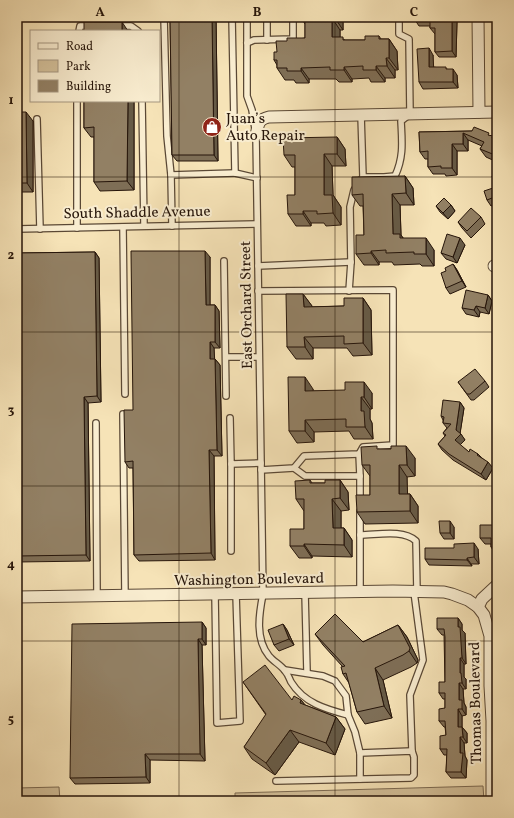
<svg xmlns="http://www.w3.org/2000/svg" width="514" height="818" font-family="Vollkorn,serif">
<rect width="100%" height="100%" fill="#f6e3b7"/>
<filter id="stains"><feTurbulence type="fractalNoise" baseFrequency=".005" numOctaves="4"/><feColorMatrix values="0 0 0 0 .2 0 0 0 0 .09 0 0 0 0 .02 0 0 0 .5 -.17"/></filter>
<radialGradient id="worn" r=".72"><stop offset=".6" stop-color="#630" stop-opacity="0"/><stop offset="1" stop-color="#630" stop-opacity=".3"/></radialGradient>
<g fill="#d3c09a" stroke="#7c6a52">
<polygon points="483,786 484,801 235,801 235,793"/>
<polygon points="59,787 60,801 17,801 17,788"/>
</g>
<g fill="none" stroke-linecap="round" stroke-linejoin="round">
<defs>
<g id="lane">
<polyline points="164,17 167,136 171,175 235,173"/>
<polyline points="232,17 235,173 257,178"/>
<path d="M247,17V96L252,110L256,135L263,594C259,614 255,639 269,656C274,662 281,665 285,671C288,674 289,678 291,682C304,703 325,709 348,715"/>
<polyline points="267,17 267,40"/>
<polyline points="118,26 131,26 138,31"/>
<polyline points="79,31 80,26 92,26"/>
<polyline points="247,43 254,40 293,39 293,17"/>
<polyline points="77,101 77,228"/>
<polyline points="142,101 144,226"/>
<polyline points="361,115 363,177"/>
<polyline points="37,119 40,229"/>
<polyline points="171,175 172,226"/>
<polyline points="123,227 125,394"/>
<polyline points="17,229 257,224"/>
<polyline points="224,261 226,396"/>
<polyline points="258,266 351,262"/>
<polyline points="258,291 393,290 393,445 363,447 359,454 304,456 294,468 261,470"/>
<path d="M349,291L351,262L350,207L354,190L363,177H384L395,176C404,157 402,141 401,121L410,114L409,39L399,34V17"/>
<polyline points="226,357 259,357"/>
<polyline points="123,414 125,596"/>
<polyline points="230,418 231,464 261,463"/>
<polyline points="96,423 97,596"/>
<polyline points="359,454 360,476"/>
<polyline points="231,464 231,551"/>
<polyline points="294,468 305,476 360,476 360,502"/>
<polyline points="360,511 360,592"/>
<path d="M360,535C377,535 403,529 416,541L417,592"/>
<polyline points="305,593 307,672"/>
<polyline points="215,594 217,723 240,721 236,594"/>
<polyline points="412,751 410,695 423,660 414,592"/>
<polyline points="360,779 360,753"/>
<polyline points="276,781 411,778 414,775 414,757 412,751 360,753 355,732 348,715 346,696 335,681 323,676 285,670"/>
</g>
<g id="street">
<polyline points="478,17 479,112"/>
<path d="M256,135C259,124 257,120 269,117L497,112"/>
<polyline points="494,266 497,265"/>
<polyline points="17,597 393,591 444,592 452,594 468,600 478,607 484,615 490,636 490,686 492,721 492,801"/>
<polyline points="478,607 482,599 497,585"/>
</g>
</defs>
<use href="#lane" stroke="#5a4835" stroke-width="8"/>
<use href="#street" stroke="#5a4835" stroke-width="13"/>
<use href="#lane" stroke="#f9edd0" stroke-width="5.5"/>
<use href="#street" stroke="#f9edd0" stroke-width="11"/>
</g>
<g fill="#7e6e56" stroke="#26150a">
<polygon points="170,17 216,17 218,161 177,161 172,155"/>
<polygon points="343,17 343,30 340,30 340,37 345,40 365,40 379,36 381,39 389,39 397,51 398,70 395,70 395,78 385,78 385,82 371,82 369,78 352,79 352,82 339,82 336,79 309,79 309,83 296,83 294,80 285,80 277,68 277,65 274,60 277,52 287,41 305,38 305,24 302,19"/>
<polygon points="415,17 453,17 457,22 456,57 439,57 435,52 435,34 430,28 430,26 419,26 415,20"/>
<polygon points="433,55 433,67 447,69 457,75 458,88 423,89 419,82"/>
<polygon points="84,101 134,101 134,190 100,191 94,182 94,137 91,137 84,128"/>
<polygon points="17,112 33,121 33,192 17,192"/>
<polygon points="472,131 491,136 493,136 494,138 497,140 497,162 486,157 480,149 482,146 468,140 468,151 457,151 457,175 446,176 445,174 433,174 428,167 428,159 425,159 420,152 419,132"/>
<polygon points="337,137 345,149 346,166 332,166 333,195 341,207 341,225 326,226 324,223 311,223 311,226 296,226 288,214 295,195 295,167 292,167 284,155"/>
<polygon points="497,174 497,204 491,206 487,200 496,187"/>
<polygon points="405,176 413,188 414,205 400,205 401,235 403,238 434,250 434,266 422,266 420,264 394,265 392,262 379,262 379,265 364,265 356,254 364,235 363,206 360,206 352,195"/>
<polygon points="451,205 455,211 448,219 440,212 436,206"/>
<polygon points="481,217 485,224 471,238 462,228 458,222"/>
<polygon points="465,245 457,263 446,259 441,253"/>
<polygon points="95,252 99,258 101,402 88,403 90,561 17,562 17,253"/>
<polygon points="210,257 210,305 215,305 219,311 220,348 214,348 214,359 215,359 220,365 222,456 214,456 215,560 139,561 134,555 133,468 129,468 125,462"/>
<polygon points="453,264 457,270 466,287 450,294 446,288 446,271"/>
<polygon points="303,294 312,306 312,307 344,306 363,298 371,310 372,355 353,356 347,348 313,348 313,359 296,359 287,347"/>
<polygon points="488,295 492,301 489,314 480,312 479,317 466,314 462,308"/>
<polygon points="485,381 489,387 474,400 471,400 458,382"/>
<polygon points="313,389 313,391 372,393 372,409 370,409 370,419 372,423 373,439 354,439 349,431 314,432 314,442 297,443 289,431"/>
<polygon points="460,402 464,408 460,433 465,440 460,445 469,452 478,454 481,457 493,468 486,480 453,460 442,450 438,444 445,436 443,433 447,428 443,423 443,420 441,416"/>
<polygon points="378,449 415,458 415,476 407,477 407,494 410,494 418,506 418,523 365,524 357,512 370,495 370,476 362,465"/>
<polygon points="310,480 312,483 325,483 340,480 348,492 349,510 341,511 341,528 344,528 352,540 352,557 312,556 312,558 299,558 290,546 304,529 304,511 296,499"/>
<polygon points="497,525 497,553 495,553 491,547 491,544 485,544 480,538"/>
<polygon points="454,527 454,539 444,539 440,533"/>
<polygon points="478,549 479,564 471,564 472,566 429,565 425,559"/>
<polygon points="458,618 462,624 462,630 465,633 466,664 464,664 464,677 466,679 466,689 463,689 464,703 466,707 466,715 462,716 462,727 467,733 467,743 464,743 465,756 467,760 466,778 451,778 446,772 447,755 444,755 440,749 446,735 445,727 444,727 439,721 445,708 445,699 443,699 439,693 445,682 444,635 442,635 437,629"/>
<polygon points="202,622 206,628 206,645 202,645 205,761 150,760 150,783 75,784 70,778"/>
<polygon points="283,624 287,630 294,645 279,651 274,645"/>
<polygon points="398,625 407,637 418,660 417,663 411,667 383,680 392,718 365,724 357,712 349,683 343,674 342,666 323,645 315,634 363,642"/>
<polygon points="243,682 292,700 301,700 305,705 336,717 345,729 335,755 299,742 275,775 252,759 244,747 266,715"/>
</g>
<g fill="#665a46" stroke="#26150a">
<polygon points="212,17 216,17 218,161 214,155"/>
<polygon points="335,17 343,17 343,30 335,18"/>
<polygon points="452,17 453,17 457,22 456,57 452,51"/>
<polygon points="332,18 340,30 340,49 332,37"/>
<polygon points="122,22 128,31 122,31"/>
<polygon points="389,39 397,51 398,70 389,58"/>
<polygon points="429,48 433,55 434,74 429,67"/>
<polygon points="386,58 395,70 395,78 387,66"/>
<polygon points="376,66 385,78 385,82 376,70"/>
<polygon points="344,67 352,79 352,82 344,70"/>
<polygon points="301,68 309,79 309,83 301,71"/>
<polygon points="453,69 457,75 458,88 453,82"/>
<polygon points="128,101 134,101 134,190 127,181"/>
<polygon points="26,112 33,121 33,192 27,183"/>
<polygon points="463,133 468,140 468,151 463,144"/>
<polygon points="337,137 345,149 346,166 337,154"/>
<polygon points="452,144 457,151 457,175 452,168"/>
<polygon points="497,150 497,159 495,155"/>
<polygon points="324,154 332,166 333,195 341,207 341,225 333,213 324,195"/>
<polygon points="405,176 413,188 414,205 406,193"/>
<polygon points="392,194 400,205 401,235 408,246 393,234"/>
<polygon points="451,205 455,211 448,219 443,213"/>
<polygon points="303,211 311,223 311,226 303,214"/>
<polygon points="426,238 434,250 434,266 426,254"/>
<polygon points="460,238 465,245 457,263 453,257"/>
<polygon points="205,251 210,257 210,311 206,305"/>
<polygon points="371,251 379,262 379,265 371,253"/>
<polygon points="95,252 99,258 101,402 97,396"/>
<polygon points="453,264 457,270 466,287 462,281"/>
<polygon points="303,294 312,306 312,319 304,307"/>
<polygon points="488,295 492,301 489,314 485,308"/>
<polygon points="363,298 371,310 372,355 363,343"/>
<polygon points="215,305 219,311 220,348 215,342"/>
<polygon points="476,306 480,312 479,317 474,310"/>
<polygon points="304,337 313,348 313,359 305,347"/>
<polygon points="210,342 214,348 215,365 210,359"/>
<polygon points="215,359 220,365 222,456 217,450"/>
<polygon points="305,377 313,389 313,403 305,391"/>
<polygon points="364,382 372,393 372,409 364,397"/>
<polygon points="84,397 88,403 90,561 86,555"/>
<polygon points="361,397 370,409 370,419 372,423 373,439 365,427 361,411"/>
<polygon points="460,402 464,408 460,434 461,434 465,440 459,446 455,440 456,430"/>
<polygon points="305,420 314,432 314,442 305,431"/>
<polygon points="406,446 415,458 415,476 407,465"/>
<polygon points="209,450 214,456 215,560 211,553"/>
<polygon points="488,462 493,468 486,480 481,474"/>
<polygon points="399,465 407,477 408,506 399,494"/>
<polygon points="340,480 348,492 349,510 340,498"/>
<polygon points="410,494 418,506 418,523 410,511"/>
<polygon points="332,499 341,511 341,540 333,528"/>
<polygon points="450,521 454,527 454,539 450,533"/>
<polygon points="344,528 352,540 352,557 344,545"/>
<polygon points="474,543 478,549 479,564 474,557"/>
<polygon points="304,544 312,556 312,558 304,546"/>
<polygon points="467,558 471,564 472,566 467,560"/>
<polygon points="458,618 462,624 462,630 465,633 466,664 462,658 458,627"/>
<polygon points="202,622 206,628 206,645 202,639"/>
<polygon points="283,624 287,630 294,645 289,639"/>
<polygon points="398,625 407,637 418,660 417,663 409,651"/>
<polygon points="198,639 202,645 205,761 200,754"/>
<polygon points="460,658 464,664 464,677 466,679 466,689 462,683 460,673"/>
<polygon points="375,668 383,680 392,718 384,706"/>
<polygon points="459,683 463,689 464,703 466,707 466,715 462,709 459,700"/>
<polygon points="301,700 310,711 300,703"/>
<polygon points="458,709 462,716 462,733 458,727"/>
<polygon points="336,717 345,729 335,755 326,743"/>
<polygon points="462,727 467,733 467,743 463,737"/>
<polygon points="290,730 299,742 275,775 266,763"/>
<polygon points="460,737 464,743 465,756 467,760 466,778 461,772"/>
<polygon points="145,754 150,760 150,783 146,777"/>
</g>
<g fill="#928064" stroke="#26150a">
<polygon points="170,17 212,17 214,155 172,155"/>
<polygon points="302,17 335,17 335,18 332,18 332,37 343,37 343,40 365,40 365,36 379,36 379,39 389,39 389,58 386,58 387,66 376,66 376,70 363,70 363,66 344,67 344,70 330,70 330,67 301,68 301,71 287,71 287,68 277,68 277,60 274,60 274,52 277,52 276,41 287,41 287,38 305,38 305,19 302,19"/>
<polygon points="415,17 452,17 452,51 435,52 435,28 430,28 430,20 415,20"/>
<rect x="84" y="22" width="38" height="9"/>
<polygon points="429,48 429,67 446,67 446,69 453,69 453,82 419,82 417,49"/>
<polygon points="84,101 128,101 127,181 94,182 94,127 84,128"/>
<polygon points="17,112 26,112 27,183 17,183"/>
<polygon points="474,127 489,133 488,135 493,136 492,138 497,140 497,150 495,155 480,149 484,142 463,133 463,144 452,144 452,168 441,168 441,166 428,167 428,151 420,152 419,132 472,131"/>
<polygon points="337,137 337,154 324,154 324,195 332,195 333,213 317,214 317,211 303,211 303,214 288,214 287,195 295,195 295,155 284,155 283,138"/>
<polygon points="497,174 497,196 487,200 484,191 496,187 492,176"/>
<polygon points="405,176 406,193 392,194 393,234 400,234 400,238 426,238 426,254 414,254 414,252 386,253 386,250 371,251 371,253 356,254 356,235 364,235 363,194 352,195 352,177"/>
<polygon points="444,198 451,205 443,213 436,206"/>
<polygon points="471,208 481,217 467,231 458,222"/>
<polygon points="447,234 460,238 453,257 441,253"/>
<polygon points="131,251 205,251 206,305 215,305 215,342 210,342 210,359 215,359 217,450 209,450 211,553 134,555 133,461 125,462 124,410 133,410"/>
<polygon points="95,252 97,396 84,397 86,555 17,556 17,253"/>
<polygon points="453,264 462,281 446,288 441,273 446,271 445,268"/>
<polygon points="466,290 488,295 485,308 476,306 474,310 462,308"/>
<polygon points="286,294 303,294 304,307 344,306 344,298 363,298 363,343 344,344 344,336 304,337 305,347 287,347"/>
<polygon points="475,369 485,381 470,394 467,394 458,382"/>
<polygon points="288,377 305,377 305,391 345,390 345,382 364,382 364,397 361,397 361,411 364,411 365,427 346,427 346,419 305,420 305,431 289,431"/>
<polygon points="443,400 460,402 456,430 461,434 455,440 469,452 470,449 478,454 477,455 488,462 481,474 449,454 438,444 446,435 443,433 451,424 443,423 444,417 441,416"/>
<polygon points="377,446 377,449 391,449 391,446 406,446 407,465 399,465 399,494 410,494 410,511 357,512 356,495 370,495 370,465 362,465 361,447"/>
<rect x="495" y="457" width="2" height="17"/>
<polygon points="310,480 310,483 325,483 325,480 340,480 340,498 332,499 333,528 344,528 344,545 304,544 304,546 290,546 290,529 304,529 304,499 296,499 295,481"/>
<polygon points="439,521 450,521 450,533 440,533"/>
<polygon points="480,525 497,525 497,547 491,547 491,538 480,538"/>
<polygon points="474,543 474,557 467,558 467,560 425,559 425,548 454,548 454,544"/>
<polygon points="335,614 363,642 398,625 410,648 409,651 403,655 375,668 384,706 357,712 346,673 343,674 341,667 345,666 315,634"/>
<polygon points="437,618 458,618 458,627 460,627 462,658 460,658 460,673 461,673 462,683 459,683 459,700 462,700 462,709 458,709 458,727 462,727 463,737 460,737 460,753 463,753 461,772 446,772 447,749 440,749 440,736 446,735 445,721 439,721 439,709 445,708 445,693 439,693 439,682 445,682 445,637 444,629 437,629"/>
<polygon points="202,622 202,639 198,639 200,754 145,754 146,777 70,778 72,624"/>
<polygon points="283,624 289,639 274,645 268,630"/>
<polygon points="265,665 292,700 294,696 301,700 300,703 336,717 326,743 290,730 266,763 244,747 266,714 243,682"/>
</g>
<path fill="none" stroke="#26150a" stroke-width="1" stroke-opacity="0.55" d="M179,17V801M335,17V801M17,177H497M17,332H497M17,486H497M17,641H497"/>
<defs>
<symbol id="shop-disc" viewBox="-11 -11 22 22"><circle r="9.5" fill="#8f2418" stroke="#f9edd0"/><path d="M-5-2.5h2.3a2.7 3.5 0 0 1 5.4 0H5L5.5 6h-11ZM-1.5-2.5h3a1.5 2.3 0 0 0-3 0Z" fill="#fff"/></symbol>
</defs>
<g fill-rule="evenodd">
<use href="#shop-disc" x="201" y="116" width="22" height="22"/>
</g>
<g text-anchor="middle" stroke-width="4" stroke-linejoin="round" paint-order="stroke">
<g font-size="15" fill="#26150a" stroke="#f9edd0" text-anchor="start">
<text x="226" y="123">Juan’s<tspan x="226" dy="17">Auto Repair</tspan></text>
</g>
<g font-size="15" fill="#26150a" stroke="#f9edd0">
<text transform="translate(137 212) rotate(-1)" y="5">South Shaddle Avenue</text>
<text transform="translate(246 305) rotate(-91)" y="5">East Orchard Street</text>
<text transform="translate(249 579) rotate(-1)" y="5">Washington Boulevard</text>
<text transform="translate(475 703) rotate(-91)" y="5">Thomas Boulevard</text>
</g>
</g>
<rect width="514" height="818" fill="none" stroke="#f6e3b7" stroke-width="44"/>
<rect x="30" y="30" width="130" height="72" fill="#f9edd0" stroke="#a59781"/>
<rect x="38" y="43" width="20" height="6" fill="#f9edd0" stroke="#a59781"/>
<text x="66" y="50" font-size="12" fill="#26150a">Road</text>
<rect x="38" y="60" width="20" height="12" fill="#d3c09a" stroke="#a59781"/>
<text x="66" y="70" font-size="12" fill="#26150a">Park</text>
<rect x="38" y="80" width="20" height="12" fill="#928064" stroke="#a59781"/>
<text x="66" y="90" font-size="12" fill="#26150a">Building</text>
<rect x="22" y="22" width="470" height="774" fill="none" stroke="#26150a" stroke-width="1.5"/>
<g font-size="13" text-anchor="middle" font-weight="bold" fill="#26150a">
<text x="100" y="16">A</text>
<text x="257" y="16">B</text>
<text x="414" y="16">C</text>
<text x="11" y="104">1</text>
<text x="11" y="259">2</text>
<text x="11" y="414">3</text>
<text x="11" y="568">4</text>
<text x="11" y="723">5</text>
</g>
<rect width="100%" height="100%" filter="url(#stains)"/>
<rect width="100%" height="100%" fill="url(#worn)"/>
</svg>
